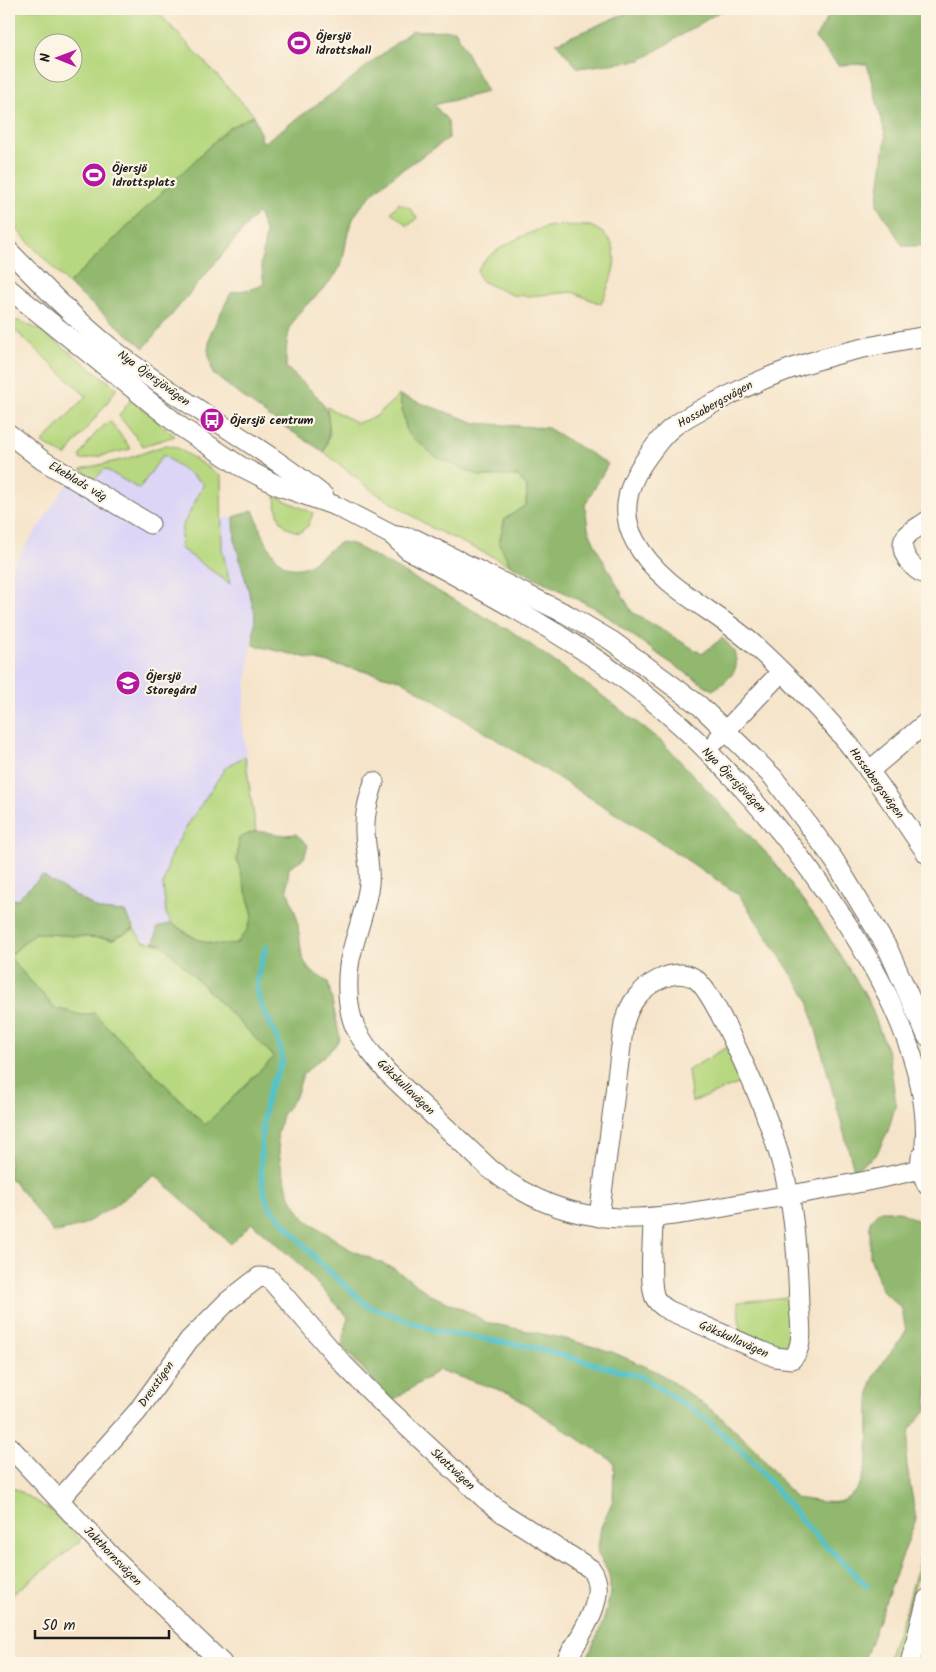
<svg xmlns="http://www.w3.org/2000/svg" width="936" height="1672" font-family="Kalam,sans-serif">
<rect width="100%" height="100%" fill="#fcf5e5"/>
<filter id="ink" filterUnits="userSpaceOnUse"><feTurbulence type="fractalNoise" baseFrequency=".02" numOctaves="2"/><feDisplacementMap in="SourceGraphic" scale="10" xChannelSelector="R" yChannelSelector="G"/><feConvolveMatrix kernelMatrix="1 2 1 2 8 2 1 2 1" color-interpolation-filters="sRGB"/></filter>
<filter id="wash" filterUnits="userSpaceOnUse"><feTurbulence type="fractalNoise" baseFrequency=".0096" numOctaves="4" result="noise"/><feDisplacementMap in="SourceGraphic" scale="20" xChannelSelector="R" yChannelSelector="G"/><feGaussianBlur stdDeviation="1.12" result="paint"/><feColorMatrix in="noise" values="0 0 0 0 0 0 0 0 0 0 0 0 0 0 0 0 0 1.4 0 .05"/><feComposite in="paint" operator="in"/></filter>
<g filter="url(#wash)">
<rect width="100%" height="100%" fill="#f5e4c9"/>
<polygon fill="#ddd5f6" points="173,450 204,468 221,519 234,517 235,542 255,614 242,720 256,831 239,838 237,860 253,915 200,941 171,923 153,942 143,941 125,912 100,910 42,876 15,900 9,897 9,571 65,487 89,471"/>
<g fill="#b7d880" stroke="#6a7a4e" fill-rule="evenodd">
<path d="M9,9H155L254,115L227,129L68,284L9,221ZM42,42H72V72H42Z"/>
<polygon points="399,203 410,208 417,218 408,226 391,212"/>
<path d="M590,226C629,242 613,275 601,304L572,292L528,296L512,295L481,281L477,271C487,251 526,233 547,227C560,224 577,226 590,226Z"/>
<path d="M20,321L42,331L117,388C102,412 82,432 66,456L42,443L86,396L16,331L9,339V322Z"/>
<polygon points="399,395 407,433 480,476 518,476 527,487 526,505 505,519 499,542 510,565 432,528 373,491 324,452 330,433 327,407 357,423 375,417"/>
<polygon points="131,399 175,436 143,446 119,416"/>
<path d="M110,421L131,449L81,460L80,456C88,442 96,431 110,421Z"/>
<polygon points="166,445 176,447 221,476 222,548 230,584 180,548 182,527 204,484 163,455 139,489 105,469 95,479 81,469 126,459"/>
<path d="M275,496L313,513L308,526L300,532C279,529 277,514 275,496Z"/>
<polygon points="245,756 256,831 239,839 237,860 253,915 247,930 237,943 219,946 200,941 171,923 166,913 163,885 171,854 187,826 226,767"/>
<polygon points="134,929 143,941 163,945 274,1057 205,1125 94,1013 82,1015 55,1008 9,957 35,933 113,939"/>
<polygon points="727,1047 743,1082 692,1102 688,1070"/>
<path d="M789,1297C791,1314 800,1356 768,1346C759,1343 749,1336 740,1332L738,1302Z"/>
<polygon points="9,1487 14,1488 53,1512 81,1541 9,1597"/>
<polygon points="927,1530 927,1541 894,1663 886,1663 907,1607"/>
</g>
<g fill="#91b86e" stroke="#566a45">
<polygon points="636,9 724,9 641,60 578,68 556,43"/>
<polygon points="833,9 927,9 927,246 903,246 877,205 886,137 867,64 838,65 815,38"/>
<path d="M455,30L487,92L434,105L448,121L449,138C416,162 373,183 353,219C344,235 347,260 336,274C304,315 285,307 286,367C317,398 339,404 324,452L268,416L213,374L208,350L211,332L231,293C243,289 253,291 264,284L261,263L266,234L258,212L144,348L68,284L227,129L254,115L263,143L337,90L411,31Z"/>
<path d="M399,395L476,423L548,428L608,464L585,505L588,528L599,553L632,612L702,654L722,638C747,659 737,677 712,690L662,657L597,609L510,565L499,543L505,519L526,505L527,487L518,476H480L436,457L407,433Z"/>
<path d="M253,510C263,533 276,585 312,563C322,556 331,548 341,542L352,544L514,633L600,694L662,742L770,857L817,919L868,999L889,1055L896,1103L888,1131L876,1155L854,1170L807,997L739,895L653,837L401,680L253,645L255,614L235,542L234,517Z"/>
<path d="M256,831L285,835L296,834L308,845L304,858L289,867L287,889L297,918L302,957L309,970L328,982L340,1038L333,1048L303,1074L296,1096L282,1115L277,1136L281,1166L290,1197L305,1219L351,1250L393,1268L431,1295L473,1314L485,1322L566,1339L612,1352L658,1372L720,1416L755,1449L795,1498C806,1499 828,1504 837,1502C881,1493 864,1414 871,1385C877,1364 895,1350 906,1331L902,1309L882,1290L870,1257V1221L879,1211H898L921,1222L927,1332V1409L910,1429L906,1460L916,1519L863,1663H584C595,1644 611,1608 610,1585C610,1573 604,1563 597,1553L601,1527L613,1500L614,1462L509,1393L439,1370L392,1401L342,1346L348,1317L299,1264L252,1223L231,1244L155,1175L111,1208L81,1226L54,1233L13,1180L9,1179V957L55,1008L82,1015L94,1013L205,1125L274,1057L163,945L153,942L156,937L157,928L171,923C195,939 207,948 237,943L247,930L253,915L237,860L239,838Z"/>
<polygon points="42,876 100,910 125,912 134,929 113,939 35,933 9,956 9,897 16,900"/>
</g>
<g fill="none" stroke-linecap="round" stroke-linejoin="round">
<path stroke="#54c2c9" stroke-width="5.5" d="M266,947C263,959 256,976 257,988C260,1015 281,1033 282,1059C282,1070 272,1080 269,1090C261,1121 256,1177 269,1206L321,1264L368,1306L436,1331L532,1347L642,1377L705,1418L752,1461L810,1530L867,1586"/>
</g>
</g>
<g filter="url(#ink)">
<g fill="none" stroke-linecap="round" stroke-linejoin="round">
<defs>
<g id="minor">
<path d="M9,251C41,284 75,319 111,348C179,402 256,442 324,496"/>
<polyline points="9,289 181,427 240,466 277,485 336,506 392,535 415,539 568,615 612,641 700,706 726,731 773,777 834,860 888,949 927,1036"/>
<path d="M927,336C854,348 790,363 724,398C706,407 688,415 673,427C660,437 650,453 641,466C626,489 621,516 635,541C660,588 716,610 754,645C795,683 837,726 870,772C890,799 908,827 927,854"/>
<polyline points="9,434 42,460 150,524"/>
<path d="M927,521C921,526 909,531 905,538C897,551 914,573 927,574"/>
<path d="M392,535L408,550C489,594 572,637 644,694C752,779 936,1000 925,1145"/>
<polyline points="718,739 781,672"/>
<polyline points="869,771 927,722"/>
<path d="M374,782C369,798 364,814 365,831C365,848 371,867 369,884C366,908 358,928 352,951C346,972 346,1007 355,1027C363,1044 376,1059 388,1073L490,1169C582,1242 663,1217 768,1199C819,1190 870,1182 920,1169"/>
<polyline points="921,1157 920,1169 927,1185"/>
<path d="M599,1217L624,1023C630,1003 639,990 658,980C670,974 682,971 694,978C705,984 721,1016 727,1028C753,1081 778,1137 789,1195C796,1230 798,1269 799,1305C800,1321 805,1347 792,1359L775,1357L668,1310C662,1306 656,1302 654,1295C649,1278 653,1238 653,1219"/>
<polyline points="9,1446 112,1557 222,1663"/>
<path d="M60,1499L137,1412L189,1340L228,1301L259,1277L269,1278L344,1365L386,1407L485,1499L504,1514L591,1569C611,1596 578,1638 565,1663"/>
<polyline points="910,1663 927,1599"/>
</g>
</defs>
<use href="#minor" stroke="#686259" stroke-width="21"/>
<use href="#minor" stroke="#fff" stroke-width="19"/>
</g>
</g>
<defs>
<symbol id="stadium-disc" viewBox="-11 -11 22 22"><circle r="9.5" fill="#b5179e" stroke="#fcf5e5"/><path d="M0-5a6.5 5 0 1 0 0 10a6.5 5 0 1 0 0-10ZM-3.5-1.8h7v3.6h-7Z" fill="#fff"/></symbol>
<symbol id="bus-disc" viewBox="-11 -11 22 22"><circle r="9.5" fill="#b5179e" stroke="#fcf5e5"/><path d="M-5-6H5V4H4V6H2V4H-2V6H-4V4H-5ZM-3.5-4V0h7V-4ZM-3.5 1.2v1.5H-2V1.2ZM2 1.2v1.5H3.5V1.2Z" fill="#fff"/></symbol>
<symbol id="school-disc" viewBox="-11 -11 22 22"><circle r="9.5" fill="#b5179e" stroke="#fcf5e5"/><path d="M0-5L7-2L0 1L-7-2ZM-4 1L0 2.5L4 1V4Q0 6-4 4Z" fill="#fff"/></symbol>
</defs>
<g fill-rule="evenodd">
<use href="#stadium-disc" x="285" y="29" width="28" height="28"/>
<use href="#stadium-disc" x="80" y="161" width="28" height="28"/>
<use href="#bus-disc" x="198" y="406" width="28" height="28"/>
<use href="#school-disc" x="114" y="669" width="28" height="28"/>
</g>
<g text-anchor="middle" stroke-width="4.5" stroke-linejoin="round" paint-order="stroke">
<g font-size="12" font-weight="bold" fill="#1c1c1c" stroke="#fcf5e5" text-anchor="start">
<text x="316" y="40">Öjersjö<tspan x="316" dy="14">idrottshall</tspan></text>
<text x="112" y="172">Öjersjö<tspan x="112" dy="14">Idrottsplats</tspan></text>
<text x="230" y="424">Öjersjö centrum</text>
<text x="146" y="680">Öjersjö<tspan x="146" dy="14">Storegård</tspan></text>
</g>
<g font-size="12" fill="#1c1c1c" stroke="#fcf5e5">
<text transform="translate(154 378) rotate(36)" y="4">Nya Öjersjövägen</text>
<text transform="translate(715 404) rotate(-29)" y="4">Hossabergsvägen</text>
<text transform="translate(78 481) rotate(31)" y="4">Ekeblads väg</text>
<text transform="translate(734 780) rotate(46)" y="4">Nya Öjersjövägen</text>
<text transform="translate(877 783) rotate(54)" y="4">Hossabergsvägen</text>
<text transform="translate(406 1087) rotate(44)" y="4">Gökskullavägen</text>
<text transform="translate(734 1339) rotate(24)" y="4">Gökskullavägen</text>
<text transform="translate(156 1384) rotate(-55)" y="4">Drevstigen</text>
<text transform="translate(453 1469) rotate(43)" y="4">Skottvägen</text>
<text transform="translate(113 1556) rotate(46)" y="4">Jakthornsvägen</text>
</g>
</g>
<rect width="936" height="1672" fill="none" stroke="#fcf5e5" stroke-width="30"/>
<g transform="translate(58 58) rotate(271)"><circle r="24" fill="#fcf5e5" stroke="#a29e95"/>
<path d="M0-4L9 19L0 12L-9 19Z" fill="#b5179e"/>
<text y="-8" font-size="14" font-weight="bold" text-anchor="middle" fill="#1c1c1c">N</text>
</g>
<path d="M35 1630v8h134v-8" fill="none" stroke="#1c1c1c" stroke-width="2.5"/>
<text x="42" y="1630" font-size="15" fill="#1c1c1c" stroke="#fcf5e5" stroke-width="4" paint-order="stroke">50 m</text>
</svg>
